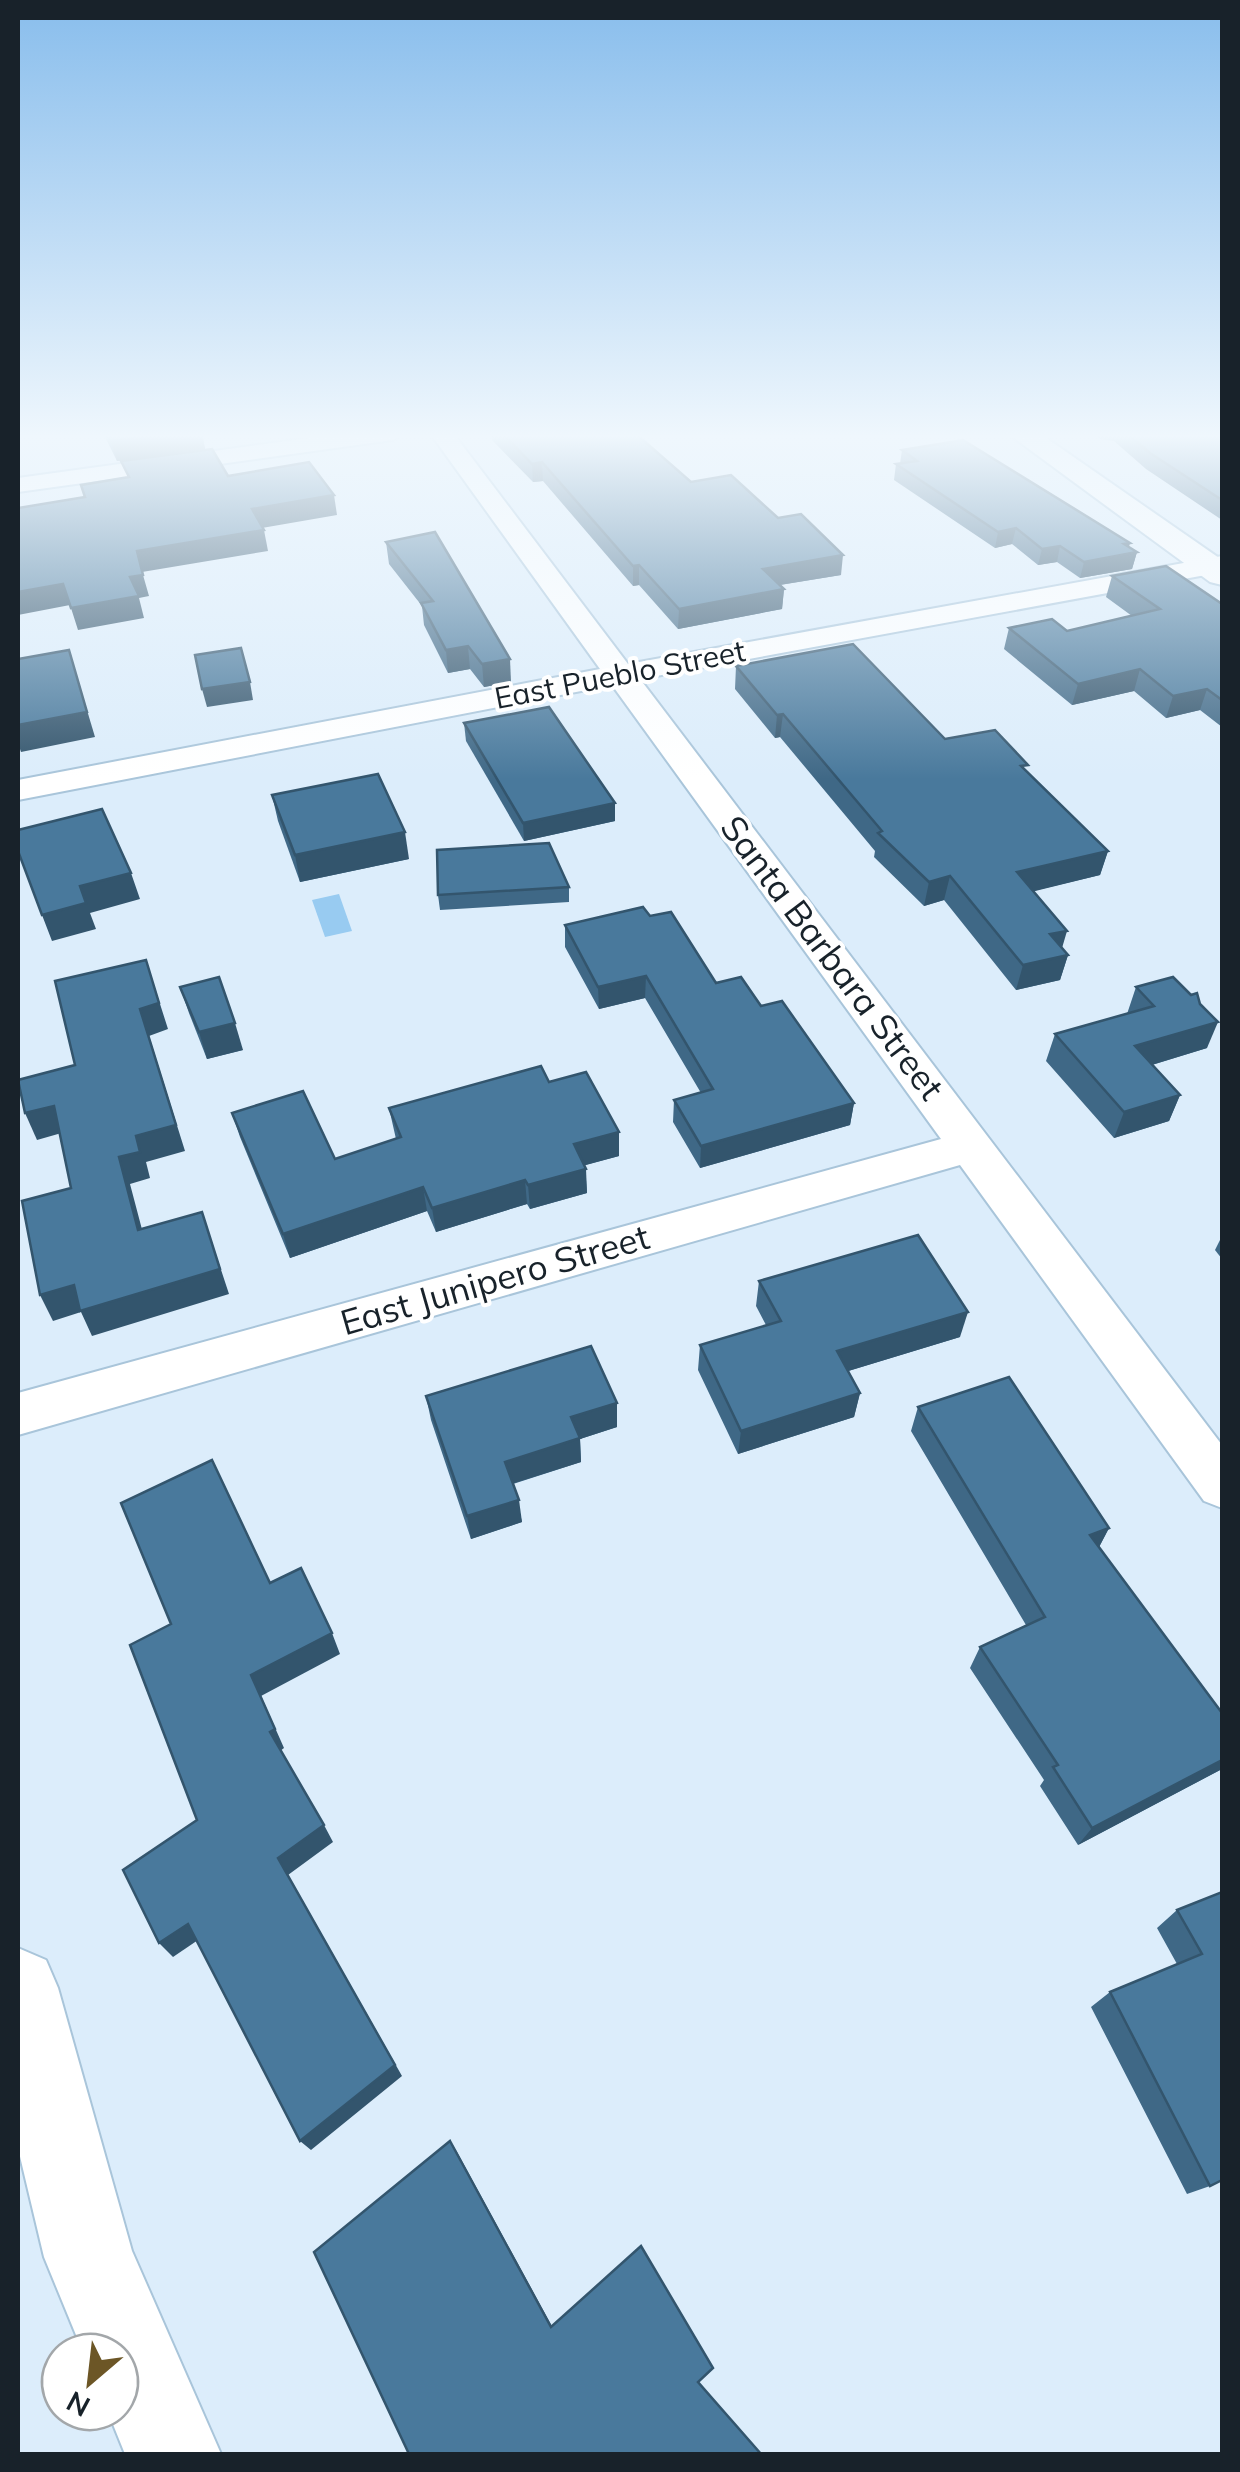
<svg xmlns="http://www.w3.org/2000/svg" width="1240" height="2472" font-family="Mulish,sans-serif">
<rect width="100%" height="100%" fill="#dcedfb"/>
<polygon fill="#98cbf1" points="339,894 352,931 325,937 312,900"/>
<g fill="none" stroke-linecap="round" stroke-linejoin="round">
<defs>
<g id="minor">
<polygon points="346,433 405,433 393,440 18,492 18,478"/>
<polygon points="430,433 453,433 628,664 1222,556 1222,572 640,679 1222,1445 1222,1508 1204,1501 960,1165 18,1435 18,1393 941,1139 612,685 18,800 18,780 600,669"/>
</g>
<g id="tertiary">
<polygon points="1007,433 1039,433 1222,560 1222,585 1210,582"/>
<polygon points="18,1948 46,1960 58,1988 132,2251 221,2454 125,2454 108,2412 120,2412 120,2352 83,2352 44,2257 18,2148"/>
</g>
</defs>
<use href="#minor" stroke="#a9c5da" stroke-width="4"/>
<use href="#tertiary" stroke="#a9c5da" stroke-width="4"/>
<use href="#minor" fill="#fff" fill-rule="evenodd"/>
<use href="#tertiary" fill="#fff" fill-rule="evenodd"/>
</g>
<g fill="#3f6886">
<polygon points="103,433 202,433 205,449 117,461"/>
<polygon points="492,433 635,433 691,482 841,575 780,585 784,589 782,609 678,629 639,585 633,586 543,481 533,482 492,440"/>
<polygon points="1091,433 1222,433 1222,520 1146,469 1114,441 1100,439"/>
<polygon points="902,450 1129,547 1137,552 1132,569 1080,578 1057,562 1038,565 1012,544 995,548 894,480 896,464 900,464"/>
<polygon points="386,542 511,682 484,687 470,669 448,673 424,625 422,606 389,564"/>
<polygon points="1112,576 1222,604 1222,727 1200,710 1166,718 1134,691 1072,705 1004,649 1009,628 1067,631 1132,616 1106,597"/>
<polygon points="736,666 945,739 1026,771 1108,851 1100,875 1033,891 1062,948 1068,955 1060,980 1016,990 944,900 924,906 874,857 875,851 780,737 775,738 735,689"/>
<polygon points="464,723 615,821 524,841 466,741"/>
<polygon points="272,795 409,859 300,882 278,821"/>
<polygon points="569,887 569,902 440,910 438,895"/>
<polygon points="650,916 716,983 761,1006 854,1103 850,1125 700,1168 673,1122 674,1100 701,1093 645,998 599,1009 565,947 565,925"/>
<polygon points="180,987 243,1050 207,1059 189,1013"/>
<polygon points="1136,987 1207,1048 1152,1065 1180,1095 1169,1121 1114,1138 1046,1061 1055,1034 1127,1014"/>
<polygon points="549,1082 619,1132 619,1156 585,1165 587,1193 530,1209 527,1204 436,1232 427,1211 290,1258 240,1137 232,1113 335,1159 396,1139 389,1108"/>
<polygon points="1222,1236 1222,1259 1215,1250"/>
<polygon points="759,1281 960,1337 848,1371 860,1393 854,1417 738,1454 698,1370 700,1345 766,1325 756,1306"/>
<polygon points="426,1396 617,1427 580,1439 581,1462 513,1484 522,1522 471,1539 431,1420"/>
<polygon points="918,1407 1109,1528 1099,1547 1222,1713 1222,1769 1078,1845 1040,1786 1044,1780 970,1668 980,1647 1026,1625 911,1431"/>
<polygon points="1222,1892 1210,2186 1187,2194 1091,2007 1110,1992 1177,1964 1157,1928 1177,1910"/>
</g>
<g fill="#33556d">
<polygon points="174,433 202,433 205,449 117,461 111,441"/>
<polygon points="542,462 543,481 533,482 532,464"/>
<polygon points="334,495 337,515 256,529 252,509"/>
<polygon points="1016,528 1012,544 995,548 998,532"/>
<polygon points="264,530 268,551 142,572 137,551"/>
<polygon points="1130,543 1127,554 1137,552 1132,569 1080,578 1084,562 1124,544"/>
<polygon points="1060,546 1057,562 1038,565 1042,549"/>
<polygon points="843,555 841,575 761,588 763,569"/>
<polygon points="639,565 639,585 633,586 633,566"/>
<polygon points="143,575 149,596 139,598 144,618 78,630 71,608 130,577"/>
<polygon points="63,584 70,605 18,615 18,592"/>
<polygon points="784,589 782,609 678,629 679,609"/>
<polygon points="468,646 470,669 448,673 446,650"/>
<polygon points="69,650 95,737 21,752 18,743 18,725"/>
<polygon points="510,659 511,682 484,687 482,664"/>
<polygon points="1140,669 1134,691 1072,705 1078,684"/>
<polygon points="250,682 253,700 207,707 202,689"/>
<polygon points="1207,689 1200,710 1166,718 1173,696"/>
<polygon points="783,714 780,737 775,738 777,715"/>
<polygon points="615,803 615,821 524,841 523,823"/>
<polygon points="405,832 409,859 300,882 295,855"/>
<polygon points="1108,851 1100,875 1011,897 1017,872"/>
<polygon points="131,873 140,899 90,913 96,929 52,941 42,915 80,886"/>
<polygon points="950,876 944,900 924,906 929,882"/>
<polygon points="1067,931 1060,955 1050,934"/>
<polygon points="1068,955 1060,980 1016,990 1023,965"/>
<polygon points="146,960 168,1029 149,1036 185,1151 146,1162 150,1178 130,1184 149,1256 138,1230 119,1157 136,1136 140,1009"/>
<polygon points="646,976 645,998 599,1009 598,987"/>
<polygon points="1218,1022 1207,1048 1125,1073 1135,1046"/>
<polygon points="235,1023 243,1050 207,1059 199,1032"/>
<polygon points="1180,1095 1169,1121 1114,1138 1124,1112"/>
<polygon points="854,1103 850,1125 700,1168 701,1146"/>
<polygon points="54,1106 65,1132 37,1140 25,1113"/>
<polygon points="619,1132 619,1156 575,1168 574,1144"/>
<polygon points="586,1169 587,1193 530,1209 528,1185"/>
<polygon points="525,1180 527,1204 436,1232 432,1208"/>
<polygon points="423,1187 427,1211 290,1258 283,1234"/>
<polygon points="202,1212 229,1294 92,1336 81,1312 53,1321 40,1295"/>
<polygon points="968,1312 960,1337 832,1376 837,1351"/>
<polygon points="860,1393 854,1417 738,1454 741,1431"/>
<polygon points="617,1403 617,1427 580,1439 581,1462 508,1485 505,1462 571,1417"/>
<polygon points="519,1500 522,1522 471,1539 467,1516"/>
<polygon points="1109,1528 1097,1551 1090,1535"/>
<polygon points="332,1633 340,1654 261,1696 284,1748 280,1751 270,1732 251,1675"/>
<polygon points="1222,1760 1222,1769 1078,1845 1092,1828"/>
<polygon points="324,1825 333,1842 288,1875 402,2076 311,2150 300,2141 278,1858"/>
<polygon points="188,1924 201,1938 173,1957 159,1943"/>
<polygon points="450,2141 457,2152 554,2330 551,2327"/>
</g>
<g fill="#49799c" stroke="#33556d" stroke-width="2.5">
<polygon points="107,433 174,433 111,441"/>
<polygon points="502,433 635,433 691,482 731,475 778,518 801,514 843,555 763,569 784,589 679,609 639,565 633,566 542,462 532,464"/>
<polygon points="1126,433 1222,433 1222,500 1150,453"/>
<polygon points="963,440 1130,543 1124,544 1137,552 1084,562 1060,546 1042,549 1016,528 998,532 896,464 917,461 902,450"/>
<polygon points="212,449 228,476 309,462 334,495 252,509 264,530 137,551 143,575 130,577 139,596 71,608 63,584 18,592 18,508 85,497 81,485 129,477 121,461"/>
<polygon points="435,532 510,659 482,664 468,646 446,650 421,603 433,601 386,542"/>
<polygon points="1166,566 1222,604 1222,700 1207,689 1173,696 1140,669 1078,684 1009,628 1052,619 1067,631 1160,609 1112,576"/>
<polygon points="853,644 945,739 995,730 1028,765 1021,766 1108,851 1017,872 1067,931 1050,934 1068,955 1023,965 950,876 929,882 878,833 882,831 783,714 777,715 736,666"/>
<polygon points="241,648 250,682 202,689 195,655"/>
<polygon points="69,650 87,712 18,725 18,659"/>
<polygon points="549,707 615,803 523,823 464,723"/>
<polygon points="378,774 405,832 295,855 272,795"/>
<polygon points="102,809 131,873 80,886 86,903 42,915 18,851 18,830"/>
<polygon points="549,843 569,887 438,895 437,850"/>
<polygon points="643,907 650,916 671,912 716,983 741,977 761,1006 782,1001 854,1103 701,1146 674,1100 713,1089 646,976 598,987 565,925"/>
<polygon points="146,960 159,1003 140,1009 176,1125 136,1136 140,1152 119,1157 138,1230 202,1212 220,1269 80,1311 74,1285 40,1295 22,1201 71,1188 54,1106 25,1113 18,1080 75,1065 55,981"/>
<polygon points="219,977 235,1023 199,1032 180,987"/>
<polygon points="1173,977 1191,995 1197,993 1200,1004 1218,1022 1135,1046 1180,1095 1124,1112 1055,1034 1154,1006 1136,987"/>
<polygon points="541,1066 549,1082 586,1072 619,1132 574,1144 586,1169 528,1185 525,1180 432,1208 423,1187 283,1234 232,1113 303,1091 335,1159 401,1137 389,1108"/>
<polygon points="918,1235 968,1312 837,1351 860,1393 741,1431 700,1345 781,1321 759,1281"/>
<polygon points="591,1346 617,1403 571,1417 580,1438 505,1462 519,1500 467,1516 426,1396"/>
<polygon points="1009,1377 1109,1528 1090,1535 1222,1713 1222,1760 1092,1828 1053,1767 1058,1765 980,1647 1045,1617 918,1407"/>
<polygon points="212,1460 270,1583 301,1568 332,1633 251,1675 275,1729 270,1732 324,1825 278,1858 395,2065 300,2141 188,1924 159,1943 123,1870 197,1820 130,1645 171,1624 121,1503"/>
<polygon points="1222,1892 1222,2180 1210,2186 1110,1992 1202,1954 1177,1910"/>
<polygon points="450,2141 551,2327 641,2246 713,2368 698,2382 761,2454 409,2454 314,2252"/>
</g>
<linearGradient id="sky" x2="0" y2="1"><stop stop-color="#88bdec"/><stop offset="0.56" stop-color="#eff7fd"/><stop offset="1" stop-color="#eff7fd" stop-opacity="0"/></linearGradient>
<rect width="1240" height="779" fill="url(#sky)"/>
<g text-anchor="middle" stroke-width="8" stroke-linejoin="round" paint-order="stroke">
<g font-size="30" fill="#18222a" stroke="#fff">
<text transform="translate(620 675) rotate(-11)" y="10">East Pueblo Street</text>
</g>
<g font-size="35" fill="#18222a" stroke="#fff">
<text transform="translate(832 958) rotate(53)" y="12">Santa Barbara Street</text>
<text transform="translate(495 1280) rotate(-16)" y="12">East Junipero Street</text>
</g>
</g>
<rect width="1240" height="2472" fill="none" stroke="#18222a" stroke-width="40"/>
<g transform="translate(90 2382) rotate(208)"><circle r="48" fill="#ffffff" stroke="#a3a7aa" stroke-width="2.5"/>
<path d="M0-8L18 38L0 25L-18 38Z" fill="#6c5626"/>
<text y="-15" font-size="28" font-weight="bold" text-anchor="middle" fill="#18222a">N</text>
</g>
</svg>
